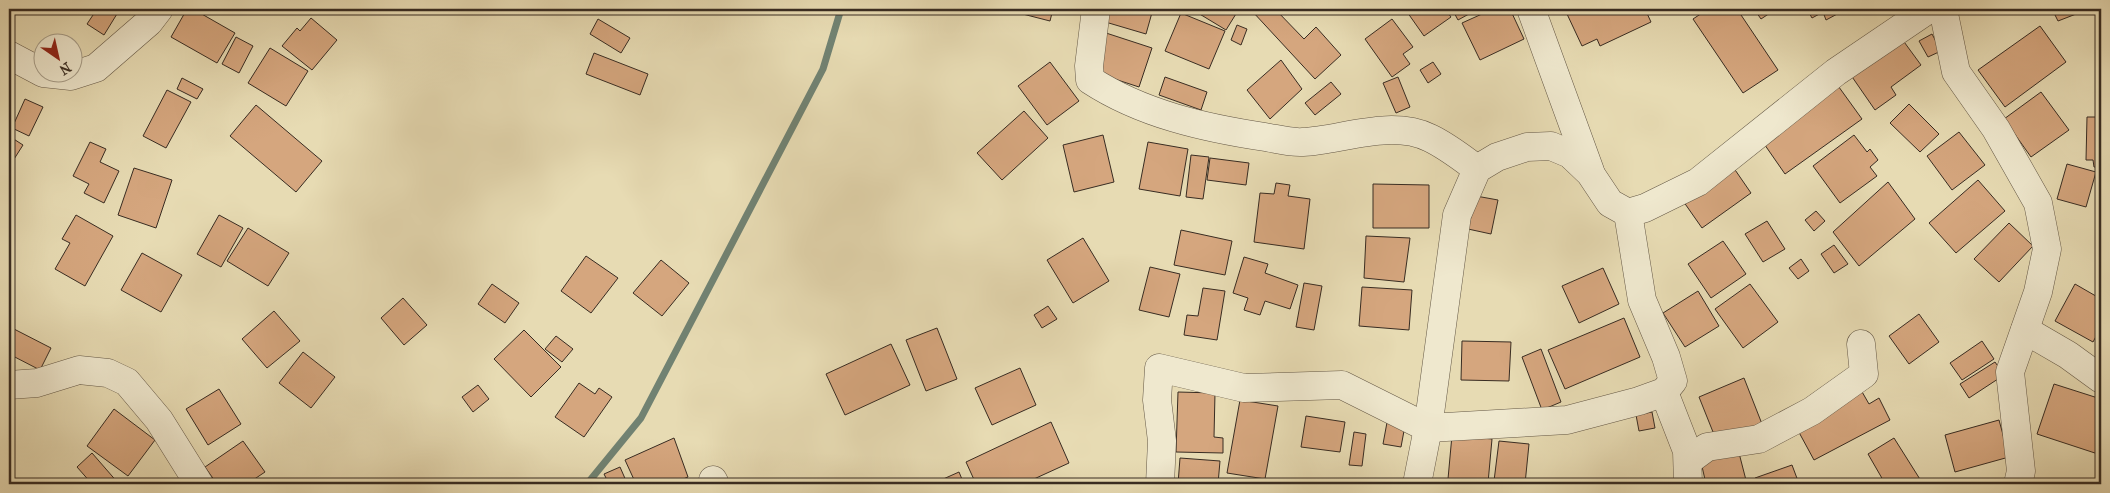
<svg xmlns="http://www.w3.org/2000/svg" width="2110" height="493" font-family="'IM FELL French Canon',serif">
<rect width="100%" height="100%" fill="#e7dbb3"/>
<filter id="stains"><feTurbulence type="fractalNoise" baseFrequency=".004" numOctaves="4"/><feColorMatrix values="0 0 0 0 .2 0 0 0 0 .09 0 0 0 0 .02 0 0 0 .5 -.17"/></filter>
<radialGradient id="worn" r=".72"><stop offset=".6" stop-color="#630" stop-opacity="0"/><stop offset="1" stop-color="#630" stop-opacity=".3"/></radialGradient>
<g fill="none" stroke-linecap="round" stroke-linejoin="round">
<polyline stroke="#718272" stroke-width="7" points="587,484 641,418 823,69 841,9"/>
</g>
<g fill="#d5a67e" stroke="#382c22">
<polygon points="97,9 120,9 104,35 87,24"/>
<polygon points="187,9 193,9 235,33 217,63 171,37"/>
<polygon points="1007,9 1053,9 1050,21 1007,10"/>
<polygon points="1105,9 1153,9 1146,34 1102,21"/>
<polygon points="1194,9 1239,9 1226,30 1193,10"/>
<polygon points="1254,9 1275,9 1304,39 1316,27 1341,55 1315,79 1252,11"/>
<polygon points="1405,9 1445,9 1451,17 1424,36"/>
<polygon points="1452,9 1478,9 1458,20"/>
<polygon points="1493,9 1510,9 1524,39 1480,60 1462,23"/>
<polygon points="1579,9 1645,9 1651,22 1600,46 1597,39 1582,46 1567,14"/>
<polygon points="1708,9 1737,9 1778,70 1743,93 1693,19"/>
<polygon points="1754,9 1776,9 1761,19"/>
<polygon points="1807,9 1839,9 1841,12 1826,20 1823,12 1812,18"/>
<polygon points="2052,9 2089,9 2058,21"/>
<polygon points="1181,13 1225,31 1209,69 1165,51"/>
<polygon points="311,18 337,40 312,70 282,46 297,28 300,31"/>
<polygon points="598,19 630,38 621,53 590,34"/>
<polygon points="1392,19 1413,47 1403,54 1410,64 1392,77 1365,39"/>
<polygon points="1237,25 1247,29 1241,45 1231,40"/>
<polygon points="2040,26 2066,62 2005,107 1978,70"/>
<polygon points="1103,32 1152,48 1139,87 1090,71"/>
<polygon points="1932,34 1941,51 1928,57 1919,41"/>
<polygon points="1899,35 1921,65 1891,87 1896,95 1875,110 1848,71"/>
<polygon points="236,37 253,46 239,73 222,64"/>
<polygon points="270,48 308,71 286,106 248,83"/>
<polygon points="594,53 648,74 640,95 586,74"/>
<polygon points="1281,60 1302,89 1270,119 1247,90"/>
<polygon points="1050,62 1079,101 1047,125 1018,86"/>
<polygon points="1433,62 1441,74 1428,83 1420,70"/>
<polygon points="1165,77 1207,92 1201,110 1159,95"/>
<polygon points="1398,77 1410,107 1396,113 1383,83"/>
<polygon points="182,78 203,89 197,99 177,89"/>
<polygon points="1331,82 1341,94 1315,115 1305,103"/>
<polygon points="1836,83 1862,119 1785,174 1760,138"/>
<polygon points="167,90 191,102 166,148 143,136"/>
<polygon points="2041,92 2069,130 2031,157 2004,119"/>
<polygon points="25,99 43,107 29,136 12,128"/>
<polygon points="1909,104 1939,134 1920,152 1890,123"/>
<polygon points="256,105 322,161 296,192 230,136"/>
<polygon points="1024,111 1048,138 1002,180 977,153"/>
<polygon points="2087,117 2101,117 2101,167 2094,167 2093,160 2086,160"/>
<polygon points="1959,132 1985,165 1952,190 1927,156"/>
<polygon points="1103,135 1114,182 1074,192 1063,145"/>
<polygon points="1854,135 1867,152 1870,149 1878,160 1870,167 1877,176 1840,203 1813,166"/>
<polygon points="9,136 23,145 9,167"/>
<polygon points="90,142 106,149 100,162 119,171 104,203 84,193 89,184 73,176"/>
<polygon points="1148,142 1188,149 1180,196 1139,189"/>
<polygon points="1191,155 1209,157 1203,199 1186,197"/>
<polygon points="1210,158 1249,163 1246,185 1207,180"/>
<polygon points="1731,164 1751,193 1702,228 1681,198"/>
<polygon points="2067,164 2096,172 2086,207 2057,199"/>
<polygon points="134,168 172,180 156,228 118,215"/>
<polygon points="1978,180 2005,211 1956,253 1929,223"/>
<polygon points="1888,182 1915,219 1859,266 1833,232"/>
<polygon points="1276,183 1290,185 1288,196 1310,199 1304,249 1254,242 1260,193 1274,194"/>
<polygon points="1373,184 1429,185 1429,228 1373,228"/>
<polygon points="1476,196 1498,200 1491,234 1468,229"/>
<polygon points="1816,211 1825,221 1814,231 1805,220"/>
<polygon points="76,215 113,236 85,286 55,269 70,243 62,239"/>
<polygon points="219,215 243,228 221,267 197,254"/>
<polygon points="1767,221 1785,249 1763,262 1745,234"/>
<polygon points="2009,223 2033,246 1999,282 1974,259"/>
<polygon points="248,228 289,253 268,286 227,261"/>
<polygon points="1181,230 1232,241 1225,275 1174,265"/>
<polygon points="1366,236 1410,238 1404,282 1364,278"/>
<polygon points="1083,238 1109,281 1073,303 1047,260"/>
<polygon points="1723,241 1746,274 1711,298 1688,264"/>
<polygon points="1834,245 1848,264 1834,273 1821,254"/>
<polygon points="142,253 182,275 161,312 121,290"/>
<polygon points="586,256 618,278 591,313 561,291"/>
<polygon points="1244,257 1268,264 1265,273 1298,285 1290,309 1265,301 1260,315 1244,310 1248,298 1233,293"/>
<polygon points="1801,259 1809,271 1798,279 1789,268"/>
<polygon points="661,260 689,283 662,316 633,293"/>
<polygon points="1150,267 1180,274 1169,317 1139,310"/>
<polygon points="1603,268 1619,304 1579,323 1562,286"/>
<polygon points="1304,283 1322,286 1314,330 1296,327"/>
<polygon points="492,284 519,303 505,323 478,304"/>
<polygon points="1750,284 1778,322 1743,348 1715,309"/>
<polygon points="2075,284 2101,299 2101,327 2093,342 2055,321"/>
<polygon points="1362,287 1412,290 1409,330 1359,326"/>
<polygon points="1203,288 1225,291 1217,340 1184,335 1187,315 1198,316"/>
<polygon points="1698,291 1719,326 1685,347 1663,313"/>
<polygon points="403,298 427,325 404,345 381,318"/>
<polygon points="1048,306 1057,319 1042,328 1034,315"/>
<polygon points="274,311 300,341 267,368 242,339"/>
<polygon points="1919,314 1939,342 1909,364 1889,336"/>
<polygon points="1624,318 1640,357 1565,389 1548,350"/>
<polygon points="937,328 957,379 926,391 906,340"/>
<polygon points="14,329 51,348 40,370 9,354 9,340"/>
<polygon points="524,330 561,367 531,397 494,359"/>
<polygon points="556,336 573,349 562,362 545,349"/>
<polygon points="1462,341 1511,342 1509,381 1461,380"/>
<polygon points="1982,341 1994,359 1962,380 1950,363"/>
<polygon points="891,344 910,385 845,415 826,374"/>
<polygon points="1541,349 1561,402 1542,410 1522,357"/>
<polygon points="303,352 335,377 311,408 279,383"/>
<polygon points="1995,362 2004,375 1969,398 1960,384"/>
<polygon points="1020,368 1036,405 992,425 975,388"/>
<polygon points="1744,378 1762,424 1717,442 1699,397"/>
<polygon points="579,383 595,394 599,388 612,397 584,437 555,417"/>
<polygon points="2054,384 2101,399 2101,455 2037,434"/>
<polygon points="478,385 489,399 473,412 462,397"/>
<polygon points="219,389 241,424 208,445 186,409"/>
<polygon points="1861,390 1869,404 1879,398 1890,420 1814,460 1795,425"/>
<polygon points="1178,392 1215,393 1214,437 1223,438 1223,453 1176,452"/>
<polygon points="1240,400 1278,406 1265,479 1227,473"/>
<polygon points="114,409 155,440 128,476 87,446"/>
<polygon points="1652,412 1655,428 1639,431 1636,415"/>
<polygon points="1306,416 1345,422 1340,452 1301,447"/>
<polygon points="1388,417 1406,420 1401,447 1383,444"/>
<polygon points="1999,420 2009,457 1955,472 1945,435"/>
<polygon points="1051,422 1069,463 1023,484 976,484 966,462"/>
<polygon points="1354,432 1366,434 1362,466 1349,465"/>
<polygon points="1452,435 1492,439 1488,483 1448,479"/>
<polygon points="674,438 688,477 671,484 636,484 625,460"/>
<polygon points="1894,438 1923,484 1886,484 1883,480 1868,454"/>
<polygon points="243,441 265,472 247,484 217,484 205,467"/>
<polygon points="1499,441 1529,444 1525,484 1494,481"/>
<polygon points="92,453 119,484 92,484 77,467"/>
<polygon points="1739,453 1747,484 1706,484 1701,462"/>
<polygon points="1180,458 1220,461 1218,484 1178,484"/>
<polygon points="1792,465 1798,481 1788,484 1758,484 1755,478"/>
<polygon points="620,467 627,483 609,484 604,474"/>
<polygon points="959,472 964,484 932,484"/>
</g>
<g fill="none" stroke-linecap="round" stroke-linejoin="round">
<defs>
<g id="minor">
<path d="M1096,9L1089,66L1090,80C1142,114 1205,128 1265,137C1277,139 1291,143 1303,142C1342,140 1391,119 1430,138C1447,146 1462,158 1477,169"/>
<polyline points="1531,9 1590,171"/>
<polyline points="1943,9 1956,72 1996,129 2038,203 2047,249 2038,292 2010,372 2021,471 2018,484"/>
<polyline points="9,55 43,73 71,76 96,68 149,22 159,9"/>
<polyline points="2025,330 2068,355 2101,379"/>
<polyline points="9,385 37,383 79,370 108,373 127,382 159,420 199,484"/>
<polyline points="1664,392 1687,451 1688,484"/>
<polyline points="1688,461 1707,447 1759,439 1812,411 1864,374 1861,344"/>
<polyline points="713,480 715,484"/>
<polyline points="1160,484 1162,441 1157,400 1159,368 1244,388 1342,385 1428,428 1567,420 1639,401 1664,392 1673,381 1666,357 1642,300 1628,213"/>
<polyline points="1417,484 1428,428 1457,215 1477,169 1497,157 1527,147 1551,146 1570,154 1590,173 1610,203 1628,213 1645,208 1698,182 1836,72 1929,9"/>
</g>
</defs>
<use href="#minor" stroke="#645846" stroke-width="29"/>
<use href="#minor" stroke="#efe8ce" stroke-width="28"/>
</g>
<rect width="2110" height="493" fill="none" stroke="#e7dbb3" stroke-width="30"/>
<rect x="10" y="10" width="2090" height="473" fill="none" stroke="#382c22" stroke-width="2.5"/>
<rect x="15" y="15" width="2080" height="463" fill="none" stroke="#382c22"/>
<g transform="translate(58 58) rotate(146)"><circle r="24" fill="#efe8ce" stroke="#a69d89"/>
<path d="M0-4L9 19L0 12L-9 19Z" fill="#8f2418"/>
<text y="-8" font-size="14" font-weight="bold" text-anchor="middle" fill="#382c22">N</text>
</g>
<rect width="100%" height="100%" filter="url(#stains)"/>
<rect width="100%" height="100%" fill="url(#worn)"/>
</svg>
